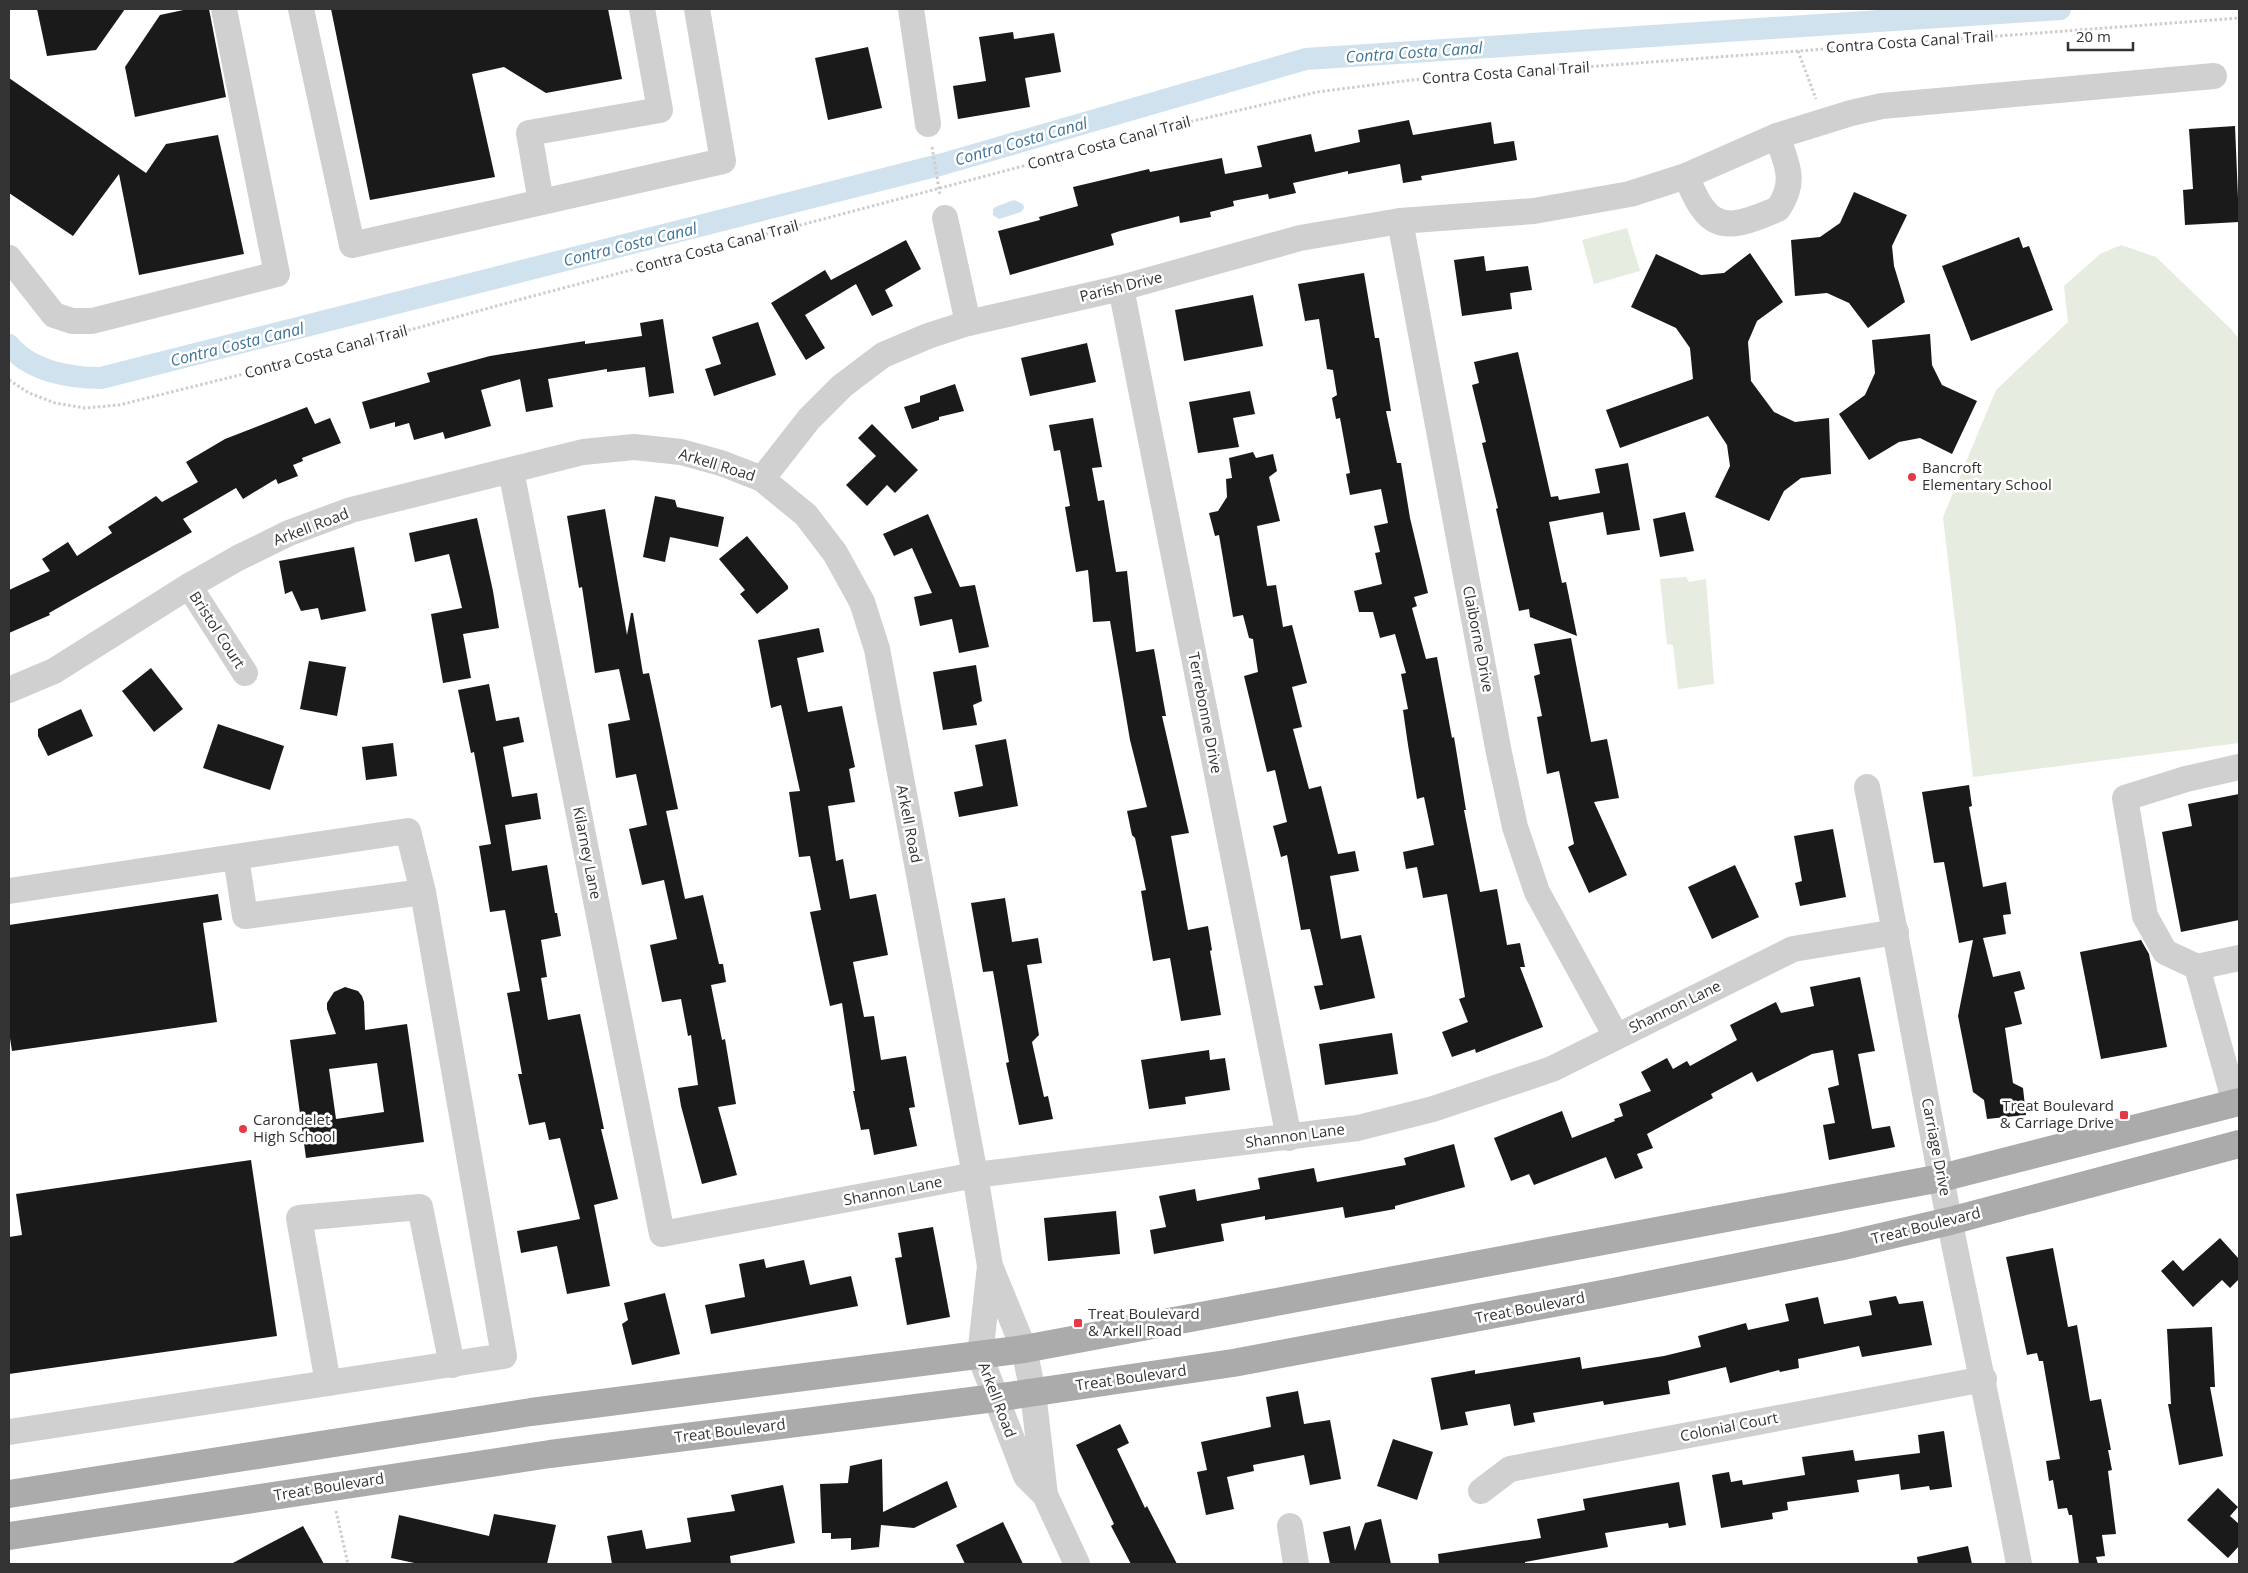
<svg xmlns="http://www.w3.org/2000/svg" width="2248" height="1573" font-family="'Open Sans',sans-serif">
<rect width="100%" height="100%" fill="#fff"/>
<g fill="#e6ecdf">
<polygon points="1627,228 1640,271 1594,284 1582,240"/>
<polygon points="2121,245 2156,257 2231,329 2239,339 2239,743 1973,777 1943,517 1996,390 2068,322 2064,286 2100,254"/>
<polygon points="1686,577 1689,582 1706,579 1714,684 1678,689 1673,645 1667,644 1660,579"/>
</g>
<polygon fill="#cfe2ee" points="1014,200 1023,204 1024,208 1021,212 999,219 993,215 993,210 995,207"/>
<g fill="none" stroke-linecap="round" stroke-linejoin="round">
<path stroke="#cfe2ee" stroke-width="22" d="M9,345C30,371 69,378 101,378L943,164L1306,59L2060,9"/>
</g>
<g fill="#1a1a1a" fill-rule="evenodd">
<polygon points="37,9 125,9 96,50 47,56"/>
<polygon points="188,9 209,9 226,97 135,117 125,67 160,15"/>
<polygon points="331,9 608,9 622,79 546,93 504,67 472,74 495,177 370,200"/>
<polygon points="1013,32 1014,39 1054,33 1061,72 1025,78 1030,107 958,119 953,86 986,81 979,37"/>
<polygon points="868,47 882,108 828,120 815,58"/>
<polygon points="9,78 146,173 166,144 218,135 244,254 139,275 119,174 73,236 9,193"/>
<polygon points="1409,120 1413,135 1491,122 1494,144 1514,141 1517,160 1421,176 1422,180 1403,183 1400,164 1348,174 1348,171 1293,183 1296,193 1269,199 1268,194 1233,201 1234,206 1210,212 1211,217 1180,223 1179,216 1120,231 1111,234 1114,245 1010,275 998,231 1040,220 1039,217 1078,206 1073,187 1149,169 1150,172 1222,158 1225,174 1262,167 1257,146 1311,134 1315,152 1360,142 1358,130"/>
<polygon points="2235,126 2239,222 2185,225 2183,190 2193,189 2189,129"/>
<polygon points="1854,192 1907,215 1892,246 1894,266 1905,302 1868,328 1849,303 1827,293 1795,296 1791,240 1820,237 1840,223"/>
<polygon points="2019,237 2023,248 2029,246 2053,310 1971,341 1942,266"/>
<polygon points="906,240 921,269 885,290 893,306 872,316 856,284 805,315 825,348 806,360 771,303 825,270 831,280"/>
<polygon points="1750,253 1783,302 1757,321 1748,342 1751,381 1774,412 1795,422 1829,418 1831,474 1801,478 1784,491 1769,521 1715,497 1730,466 1727,445 1708,416 1620,448 1606,410 1693,379 1690,348 1676,328 1631,307 1656,254 1701,275 1724,273"/>
<polygon points="1484,256 1486,271 1528,266 1532,290 1510,293 1512,309 1462,316 1454,260"/>
<polygon points="1364,273 1375,338 1379,338 1391,411 1386,411 1397,463 1401,463 1410,518 1428,593 1414,597 1417,606 1412,608 1426,659 1437,657 1452,738 1454,737 1466,810 1464,810 1480,892 1497,889 1507,945 1520,943 1525,967 1520,967 1543,1027 1476,1053 1475,1049 1452,1057 1442,1032 1468,1022 1459,999 1465,997 1447,894 1423,898 1417,867 1406,869 1403,852 1434,845 1424,797 1417,799 1408,745 1403,710 1408,709 1401,674 1406,673 1395,634 1380,638 1373,612 1359,612 1354,591 1382,584 1375,553 1380,552 1374,526 1388,523 1381,489 1350,495 1346,474 1350,473 1340,418 1336,419 1332,398 1337,395 1333,370 1327,369 1319,319 1305,321 1298,284"/>
<polygon points="1253,295 1263,346 1184,361 1175,310"/>
<polygon points="663,319 674,393 649,397 645,367 607,372 607,369 548,379 553,407 526,412 520,379 481,390 491,426 445,439 443,432 414,440 409,423 395,427 395,422 370,429 362,402 430,382 427,373 490,356 585,341 585,344 642,336 640,323"/>
<polygon points="758,322 776,375 714,396 705,369 721,364 712,337"/>
<polygon points="1930,334 1932,365 1942,385 1977,401 1952,454 1920,438 1899,442 1869,460 1839,414 1865,395 1875,373 1872,340"/>
<polygon points="1087,343 1096,382 1030,396 1021,358"/>
<polygon points="1518,352 1551,497 1558,496 1559,500 1600,493 1595,469 1628,463 1640,530 1607,535 1603,512 1549,522 1562,583 1566,582 1577,636 1530,617 1529,609 1519,611 1496,509 1498,508 1482,443 1486,442 1472,385 1479,383 1474,362"/>
<polygon points="955,384 964,411 939,417 939,420 912,429 904,407 920,402 920,396"/>
<polygon points="1250,391 1255,414 1233,418 1239,447 1198,453 1189,402"/>
<polygon points="307,407 315,424 330,418 341,443 302,458 303,461 293,465 298,476 278,484 276,479 243,499 236,488 183,519 192,532 49,613 50,615 9,633 9,590 50,571 42,559 68,542 77,556 112,533 108,527 156,496 162,502 198,482 186,462 225,439"/>
<polygon points="1093,418 1102,467 1092,468 1098,501 1104,500 1116,572 1127,571 1136,652 1154,649 1166,716 1162,716 1189,833 1171,836 1188,930 1208,926 1212,950 1210,951 1221,1015 1181,1021 1170,958 1153,961 1141,891 1146,890 1135,838 1132,835 1127,811 1147,807 1130,740 1110,621 1093,622 1088,570 1076,572 1065,507 1070,506 1060,450 1054,451 1049,425"/>
<polygon points="872,424 918,470 895,493 887,485 867,506 846,485 876,456 858,438"/>
<polygon points="1253,452 1256,458 1273,454 1277,471 1269,477 1280,521 1257,526 1267,586 1276,585 1283,627 1292,625 1307,683 1292,687 1302,727 1293,729 1309,789 1321,786 1338,854 1355,851 1359,871 1330,876 1341,939 1361,935 1375,998 1320,1010 1314,986 1323,985 1310,929 1301,930 1287,855 1281,857 1273,826 1287,822 1275,770 1267,772 1244,676 1258,672 1253,639 1249,638 1243,615 1233,617 1219,535 1215,536 1209,513 1218,511 1227,497 1226,479 1232,478 1229,458"/>
<polygon points="655,496 675,500 677,507 724,517 718,547 670,537 665,562 643,557"/>
<polygon points="605,509 627,635 631,613 633,613 643,674 649,673 678,809 666,811 685,899 703,895 719,964 723,964 726,982 711,985 722,1040 725,1039 736,1104 718,1107 737,1175 702,1184 681,1106 678,1088 698,1085 691,1035 688,1036 681,999 662,1002 650,945 677,939 664,880 642,885 629,829 647,825 636,774 616,778 608,724 630,720 619,669 595,673 582,587 579,588 567,516"/>
<polygon points="1685,512 1694,551 1660,557 1653,519"/>
<polygon points="928,514 960,587 975,585 989,647 959,653 952,619 920,626 914,597 932,593 912,548 894,556 883,534"/>
<polygon points="477,518 493,591 499,628 463,634 471,678 443,683 431,614 462,608 449,554 415,562 409,533"/>
<polygon points="747,536 788,586 788,589 757,614 740,594 745,590 719,559"/>
<polygon points="354,547 366,611 321,620 318,608 301,611 292,591 285,594 279,561"/>
<polygon points="819,628 824,652 797,658 808,712 842,706 855,767 849,769 855,802 828,806 836,861 843,859 850,899 876,894 888,955 853,962 864,1017 874,1016 881,1060 906,1056 915,1107 909,1108 917,1146 874,1155 869,1129 861,1130 853,1091 855,1091 842,1003 830,1006 810,912 821,910 810,856 799,857 789,792 800,791 781,705 771,708 758,640"/>
<polygon points="1571,638 1591,742 1607,739 1619,798 1594,802 1627,875 1589,893 1568,847 1574,844 1559,771 1547,774 1537,717 1542,716 1534,676 1540,674 1534,644"/>
<polygon points="309,661 346,667 337,716 300,709"/>
<polygon points="976,665 982,701 973,705 977,725 943,730 933,672"/>
<polygon points="151,668 183,709 154,732 122,691"/>
<polygon points="489,684 496,721 519,717 524,742 503,747 512,797 537,793 541,819 505,825 512,871 547,865 555,913 557,913 561,936 541,940 547,977 541,978 548,1020 580,1014 604,1129 601,1129 618,1199 594,1205 610,1286 567,1294 557,1246 521,1253 517,1231 580,1219 560,1138 549,1140 545,1122 529,1125 518,1074 522,1074 507,993 520,991 505,910 490,912 479,846 491,844 474,752 471,753 458,690"/>
<polygon points="81,709 93,736 48,756 38,736 38,729"/>
<polygon points="218,724 284,746 270,790 203,768"/>
<polygon points="1006,739 1018,806 959,817 954,792 983,786 975,745"/>
<polygon points="393,743 397,776 366,780 362,747"/>
<polygon points="1969,785 1972,806 1969,807 1983,887 2006,882 2011,914 2003,915 2006,934 1983,938 1993,977 2020,971 2025,989 2014,992 2022,1024 2005,1028 2013,1083 2023,1088 2026,1115 1987,1119 1984,1100 1973,1092 1958,1016 1973,940 1959,943 1944,862 1934,863 1922,792"/>
<polygon points="2239,794 2239,920 2181,932 2162,832 2192,826 2188,804"/>
<polygon points="1833,829 1846,897 1800,906 1795,883 1802,881 1794,836"/>
<polygon points="1735,865 1759,917 1712,939 1688,887"/>
<polygon points="218,894 222,920 203,923 217,1022 12,1051 9,1032 9,925"/>
<polygon points="1005,898 1012,942 1038,938 1042,963 1027,965 1039,1035 1032,1042 1044,1097 1048,1096 1053,1119 1019,1125 1006,1063 1009,1062 993,971 983,972 971,903"/>
<polygon points="2141,940 2149,954 2167,1047 2101,1059 2080,952"/>
<polygon points="1860,977 1875,1051 1858,1054 1872,1129 1890,1126 1895,1147 1829,1160 1823,1125 1835,1123 1828,1088 1839,1085 1833,1050 1812,1054 1757,1082 1752,1072 1711,1094 1713,1098 1647,1134 1653,1148 1637,1154 1643,1168 1615,1179 1606,1157 1534,1185 1529,1174 1511,1181 1494,1138 1562,1111 1572,1138 1615,1121 1614,1119 1623,1116 1619,1104 1651,1091 1641,1072 1667,1058 1673,1069 1687,1061 1690,1066 1737,1040 1730,1025 1776,1002 1781,1013 1814,1006 1810,987"/>
<path d="M345,987L358,991L362,996L364,1002L365,1030L407,1024L424,1142L306,1158L290,1040L336,1034L327,1009V1003L334,992ZM377,1063L384,1112L336,1119L329,1069Z"/>
<polygon points="1392,1033 1398,1074 1325,1085 1319,1044"/>
<polygon points="1209,1050 1210,1060 1225,1058 1230,1090 1185,1097 1186,1104 1149,1109 1141,1060"/>
<polygon points="1454,1144 1465,1187 1395,1206 1395,1209 1345,1218 1343,1207 1265,1220 1265,1216 1221,1224 1224,1241 1154,1254 1150,1230 1166,1227 1159,1196 1195,1189 1197,1201 1260,1189 1258,1178 1314,1168 1317,1182 1406,1165 1404,1158"/>
<polygon points="251,1160 277,1336 9,1374 9,1237 22,1235 16,1194"/>
<polygon points="1116,1211 1120,1254 1048,1261 1044,1218"/>
<polygon points="933,1227 950,1317 907,1325 895,1258 902,1257 898,1233"/>
<polygon points="2220,1238 2239,1259 2239,1279 2230,1288 2222,1280 2193,1307 2161,1271 2173,1260 2183,1271"/>
<polygon points="2053,1248 2068,1327 2077,1325 2090,1401 2101,1399 2111,1450 2108,1450 2112,1470 2108,1471 2116,1534 2102,1535 2105,1556 2096,1557 2098,1564 2079,1564 2072,1515 2069,1515 2067,1508 2058,1509 2053,1480 2049,1481 2046,1461 2060,1459 2043,1361 2039,1361 2037,1353 2027,1355 2006,1257"/>
<polygon points="764,1259 766,1268 804,1260 810,1285 851,1276 858,1306 711,1334 705,1305 745,1297 739,1264"/>
<polygon points="665,1293 680,1354 632,1365 622,1324 628,1320 624,1303"/>
<polygon points="1896,1296 1899,1304 1923,1301 1932,1345 1862,1357 1859,1346 1798,1359 1799,1368 1780,1372 1779,1370 1730,1383 1726,1367 1668,1381 1670,1394 1604,1405 1603,1401 1533,1413 1535,1422 1514,1426 1510,1404 1465,1412 1468,1425 1441,1430 1431,1378 1475,1370 1475,1374 1580,1357 1582,1369 1664,1356 1701,1347 1698,1336 1746,1323 1748,1330 1789,1321 1785,1304 1818,1297 1824,1324 1872,1315 1869,1301"/>
<polygon points="2212,1327 2215,1387 2210,1387 2223,1456 2179,1465 2168,1404 2171,1404 2167,1329"/>
<polygon points="1298,1391 1304,1424 1330,1420 1341,1479 1310,1485 1304,1455 1253,1465 1254,1471 1227,1477 1234,1509 1206,1515 1197,1472 1207,1470 1201,1442 1271,1427 1266,1397"/>
<polygon points="1120,1424 1129,1443 1117,1449 1145,1508 1147,1506 1177,1564 1131,1564 1111,1526 1114,1524 1076,1445"/>
<polygon points="1944,1431 1952,1487 1930,1490 1929,1486 1901,1490 1899,1474 1857,1480 1859,1492 1787,1502 1788,1510 1772,1513 1773,1519 1721,1528 1712,1475 1729,1472 1731,1482 1742,1480 1743,1485 1805,1475 1802,1457 1853,1450 1855,1461 1920,1453 1918,1435"/>
<polygon points="1393,1439 1433,1452 1417,1500 1377,1486"/>
<polygon points="882,1459 883,1512 947,1481 957,1507 914,1528 881,1525 879,1547 851,1550 851,1538 831,1539 831,1533 822,1533 820,1484 848,1483 850,1466"/>
<polygon points="1679,1482 1686,1525 1669,1528 1668,1523 1605,1533 1608,1547 1525,1562 1525,1564 1439,1564 1438,1554 1541,1538 1537,1519 1585,1510 1583,1499"/>
<polygon points="783,1485 795,1543 730,1556 731,1564 612,1564 607,1536 642,1530 646,1549 691,1542 687,1518 735,1511 731,1495"/>
<polygon points="2218,1488 2238,1507 2230,1516 2239,1524 2239,1546 2228,1558 2187,1520"/>
<polygon points="494,1514 556,1525 547,1564 419,1564 391,1558 399,1515 489,1536"/>
<polygon points="1381,1519 1391,1564 1330,1564 1323,1532 1350,1526 1355,1551 1365,1523"/>
<polygon points="1003,1522 1023,1564 965,1564 956,1545"/>
<polygon points="303,1526 324,1564 231,1564"/>
<polygon points="1968,1546 1972,1564 1918,1564 1917,1557"/>
</g>
<g fill="none" stroke-linecap="round" stroke-linejoin="round">
<g stroke="#cdcdcd" stroke-width="3" stroke-dasharray="2.5 2.5" stroke-linecap="butt">
<polyline points="1798,51 1816,99"/>
<polyline points="932,147 940,195"/>
<polyline points="9,380 29,393 55,403 85,408 119,405 312,357 518,300 1193,121 1317,92 1411,80 2239,18"/>
<polyline points="336,1511 348,1564"/>
</g>
<g stroke="#d0d0d0" stroke-width="26">
<polyline points="301,9 352,245 723,161 697,9"/>
<polyline points="911,9 928,124"/>
<path d="M1686,176C1691,187 1696,201 1704,210C1723,236 1755,218 1778,209C1797,181 1787,165 1777,136"/>
<polyline points="541,202 529,133 660,110 642,9"/>
<polyline points="945,218 968,323"/>
<polyline points="1400,221 1499,753 1515,827 1537,892 1616,1036"/>
<polyline points="9,258 54,315 72,321 92,321 277,274 224,9"/>
<polyline points="1121,288 1289,1138"/>
<polyline points="511,471 662,1234 975,1175 1358,1128 1433,1109 1552,1069 1793,949 1896,932"/>
<polyline points="762,479 809,419 842,386 883,355 928,336 968,323 1121,288 1300,238 1400,221 1534,211 1630,194 1686,176 1777,136 1851,113 1882,106 2214,76"/>
<polyline points="189,586 245,673"/>
<polyline points="9,690 54,671 189,586 238,558 289,533 351,510 583,452 634,447 681,452 721,463 762,479 806,515 835,553 862,602 877,649 975,1175 990,1266 1024,1349 1033,1392 1045,1495 1026,1476 980,1356 990,1266"/>
<polyline points="2239,767 2186,779 2125,798 2145,916 2165,952 2197,967 2239,958"/>
<path d="M1867,787C1893,917 1916,1048 1941,1178C1966,1307 1995,1435 2019,1564"/>
<polyline points="9,891 408,831 423,892 245,916 236,857"/>
<polyline points="2197,967 2235,1103"/>
<polyline points="328,1383 299,1218 420,1207 452,1365"/>
<polyline points="9,1432 504,1356 423,892"/>
<polyline points="1481,1491 1510,1469 1984,1379"/>
<polyline points="1045,1495 1077,1564"/>
<polyline points="1290,1526 1296,1564"/>
</g>
<g stroke="#ababab" stroke-width="28">
<polyline points="9,1494 531,1412 1024,1349 1941,1178 2239,1102"/>
<polyline points="9,1536 550,1454 995,1398 1233,1363 1613,1292 1843,1246 1950,1221 2239,1144"/>
</g>
</g>
<g fill="#e63946" stroke="#fff" stroke-width="2">
<circle cx="1912" cy="477" r="5"/>
<rect x="2119" y="1110" width="10" height="10" rx="2.5"/>
<circle cx="243" cy="1129" r="5"/>
<rect x="1073" y="1318" width="10" height="10" rx="2.5"/>
</g>
<g text-anchor="middle" stroke-width="5" stroke-linejoin="round" paint-order="stroke">
<g font-size="15" fill="#333" stroke="#fff">
<text transform="translate(1910 42) rotate(-4)" y="5">Contra Costa Canal Trail</text>
<text transform="translate(1506 73) rotate(-4)" y="5">Contra Costa Canal Trail</text>
<text transform="translate(1109 143) rotate(-15)" y="5">Contra Costa Canal Trail</text>
<text transform="translate(717 247) rotate(-15)" y="5">Contra Costa Canal Trail</text>
<text transform="translate(1121 287) rotate(-14)" y="5">Parish Drive</text>
<text transform="translate(326 352) rotate(-15)" y="5">Contra Costa Canal Trail</text>
<text transform="translate(717 465) rotate(17)" y="5">Arkell Road</text>
<text transform="translate(311 527) rotate(-21)" y="5">Arkell Road</text>
<text transform="translate(217 630) rotate(57)" y="5">Bristol Court</text>
<text transform="translate(1478 639) rotate(79)" y="5">Claiborne Drive</text>
<text transform="translate(1205 713) rotate(79)" y="5">Terrebonne Drive</text>
<text transform="translate(909 824) rotate(79)" y="5">Arkell Road</text>
<text transform="translate(587 853) rotate(79)" y="5">Kilarney Lane</text>
<text transform="translate(1675 1007) rotate(-26)" y="5">Shannon Lane</text>
<text transform="translate(1295 1136) rotate(-8)" y="5">Shannon Lane</text>
<text transform="translate(1936 1147) rotate(79)" y="5">Carriage Drive</text>
<text transform="translate(893 1191) rotate(-11)" y="5">Shannon Lane</text>
<text transform="translate(1926 1226) rotate(-14)" y="5">Treat Boulevard</text>
<text transform="translate(1530 1308) rotate(-11)" y="5">Treat Boulevard</text>
<text transform="translate(1131 1378) rotate(-8)" y="5">Treat Boulevard</text>
<text transform="translate(997 1400) rotate(69)" y="5">Arkell Road</text>
<text transform="translate(1729 1427) rotate(-11)" y="5">Colonial Court</text>
<text transform="translate(730 1431) rotate(-7)" y="5">Treat Boulevard</text>
<text transform="translate(329 1487) rotate(-9)" y="5">Treat Boulevard</text>
</g>
<g font-size="15" fill="#333" stroke="#fff" text-anchor="start">
<text x="1922" y="473">Bancroft<tspan x="1922" dy="17">Elementary School</tspan></text>
<text x="2114" y="1111" text-anchor="end">Treat Boulevard<tspan x="2114" dy="17">&amp; Carriage Drive</tspan></text>
<text x="253" y="1125">Carondelet<tspan x="253" dy="17">High School</tspan></text>
<text x="1088" y="1319">Treat Boulevard<tspan x="1088" dy="17">&amp; Arkell Road</tspan></text>
</g>
<g font-size="16" font-style="italic" fill="#3f7597" stroke="#fff">
<text transform="translate(1414 52) rotate(-4)" y="6">Contra Costa Canal</text>
<text transform="translate(1021 141) rotate(-16)" y="6">Contra Costa Canal</text>
<text transform="translate(630 244) rotate(-14)" y="6">Contra Costa Canal</text>
<text transform="translate(237 344) rotate(-14)" y="6">Contra Costa Canal</text>
</g>
</g>
<rect width="2248" height="1573" fill="none" stroke="#333333" stroke-width="20"/>
<path d="M2068 42v8h65v-8" fill="none" stroke="#333333" stroke-width="2.5"/>
<text x="2076" y="42" font-size="15" fill="#333333" stroke="#ffffff" stroke-width="4" paint-order="stroke">20 m</text>
</svg>
